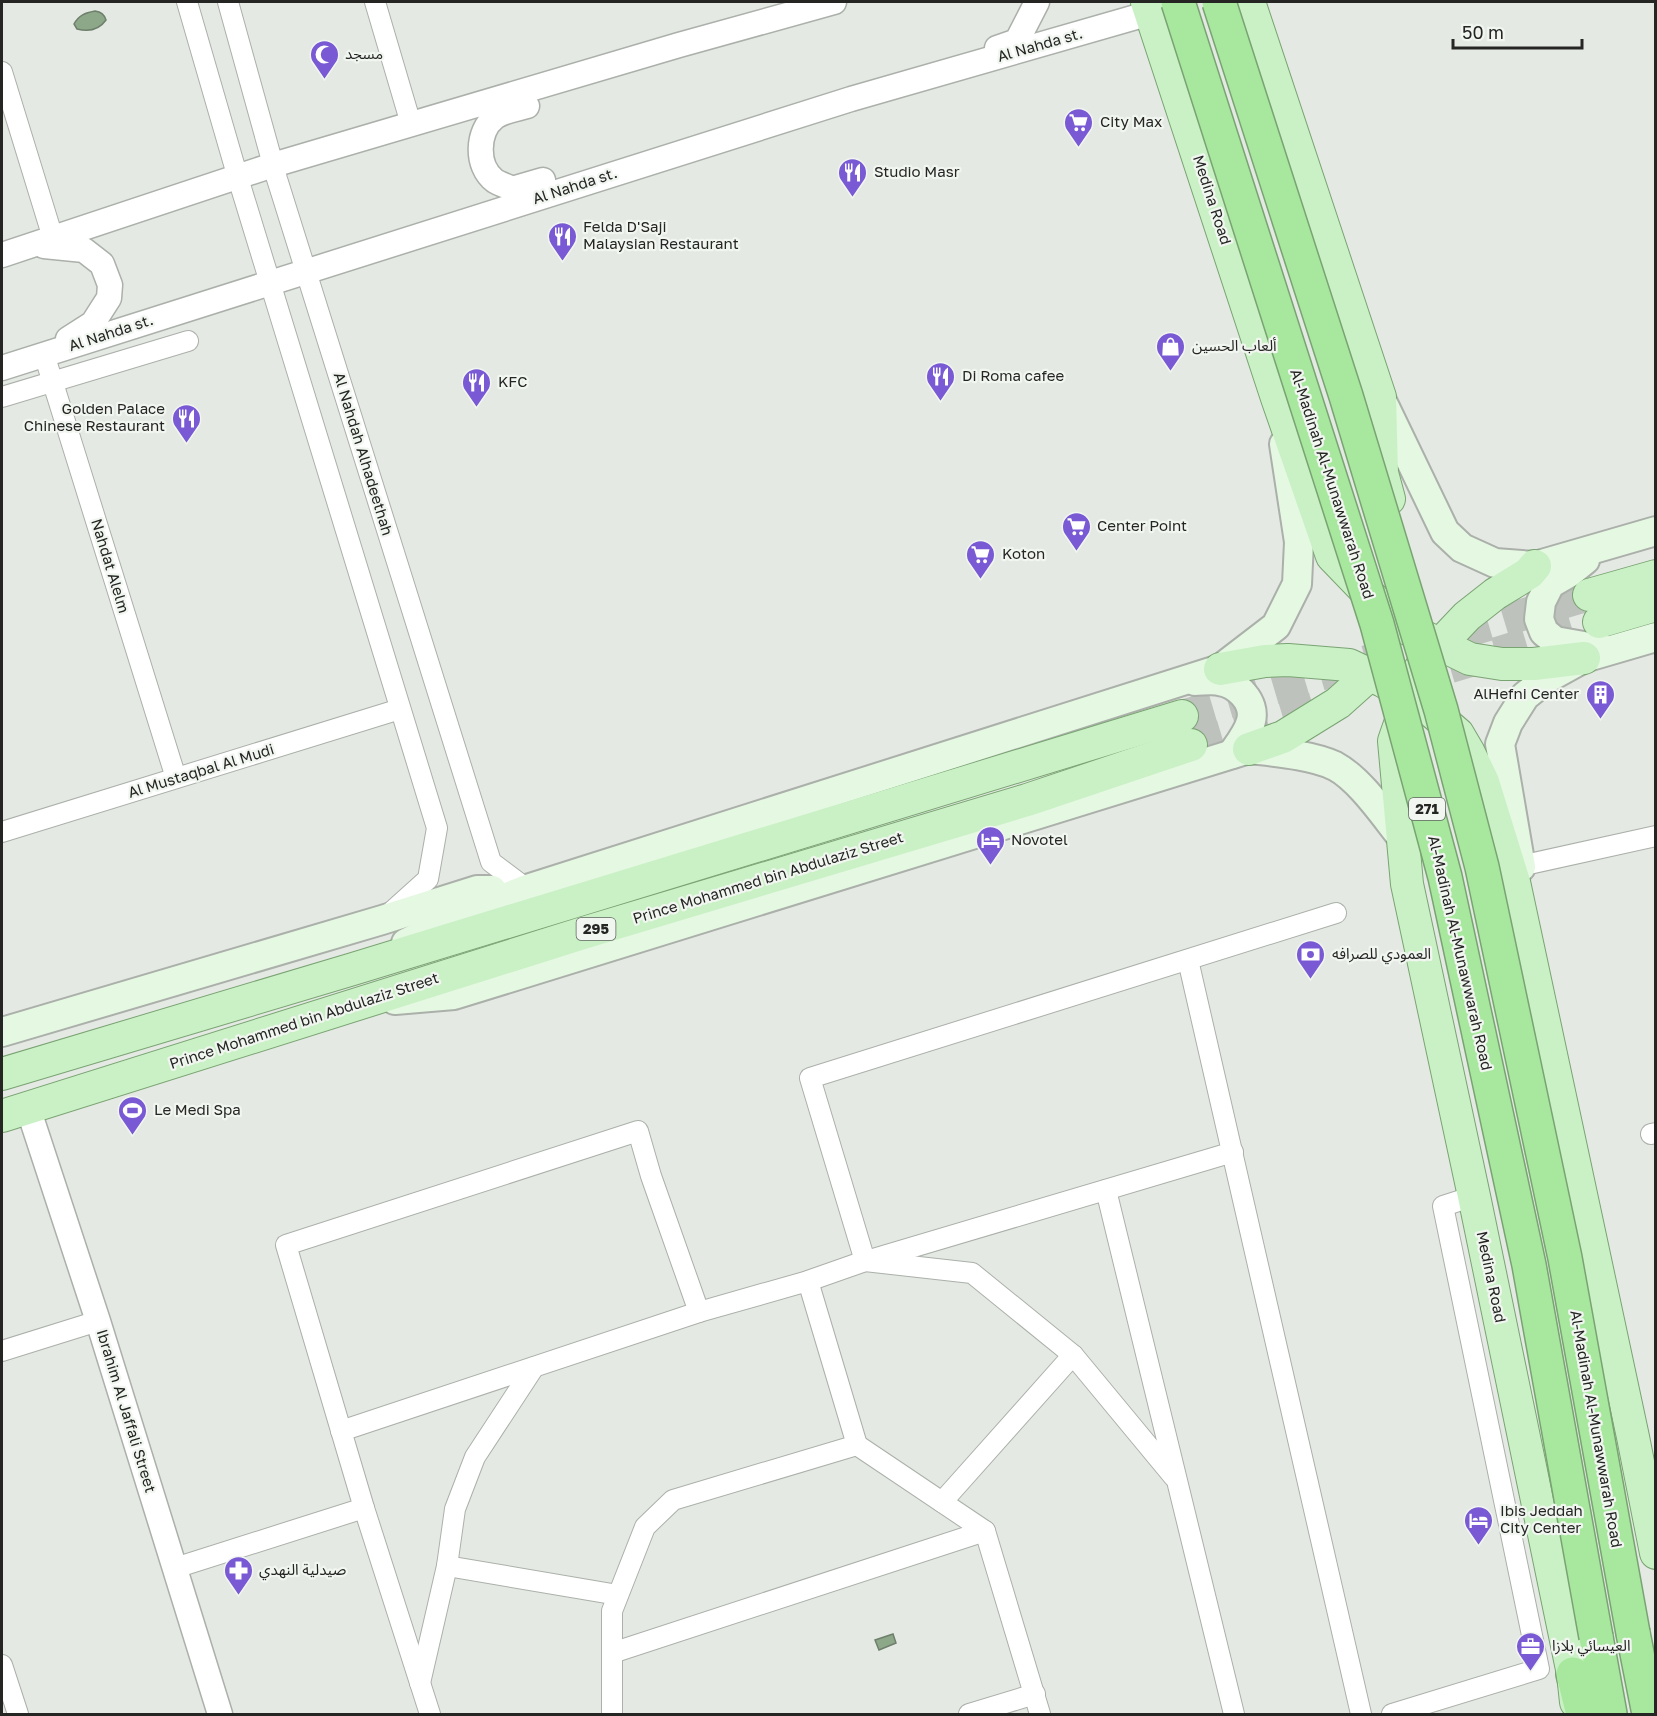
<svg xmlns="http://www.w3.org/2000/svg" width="1657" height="1716" font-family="'Golos Text','Noto Sans Arabic',sans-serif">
<rect width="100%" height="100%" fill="#e4e9e3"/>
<g fill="#8da789" stroke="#6e806b" stroke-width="1.5">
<path d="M95,11C101,12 104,14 106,20C99,30 89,32 77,29L74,24C79,15 85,13 95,11Z"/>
<polygon points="893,1634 896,1643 879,1650 875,1640"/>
</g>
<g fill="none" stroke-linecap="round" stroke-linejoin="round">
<g stroke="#bec2bd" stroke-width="32" stroke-dasharray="32 16" stroke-linecap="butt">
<polyline points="1404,681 1599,622"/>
<polyline points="1182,716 1589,595"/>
<polyline points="1191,745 1328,704"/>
</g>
<defs>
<g id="minor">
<polyline points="187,2 238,178 437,828 428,879 388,915"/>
<polyline points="228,2 277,179 491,862 527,889"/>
<polyline points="375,2 411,124"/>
<polyline points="2,72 53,238"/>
<polyline points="44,354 176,778"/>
<polyline points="2,397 188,341"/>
<polyline points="2,832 400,709"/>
<polyline points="1520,866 1656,836"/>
<polyline points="1188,960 1361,1714"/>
<polyline points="1651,1134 1656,1133"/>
<polyline points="1106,1190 1234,1714"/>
<polyline points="873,1259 1233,1152"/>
<polyline points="865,1261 972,1273 1073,1355 1174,1477"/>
<polyline points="2,1351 98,1321"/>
<polyline points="341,1431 699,1312"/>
<polyline points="857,1445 985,1531 1040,1714"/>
<polyline points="942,1502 1073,1355"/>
<polyline points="364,1508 430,1714"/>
<polyline points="447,1566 618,1595"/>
<polyline points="175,1568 364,1508 286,1245 638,1131 651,1176 699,1312 808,1281 865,1261 810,1078 1336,913"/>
<polyline points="612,1653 985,1531"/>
<polyline points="2,1665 18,1714"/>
<polyline points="420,1683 447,1566 455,1509 475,1457 534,1367"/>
<polyline points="612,1714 612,1611 645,1527 673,1500 857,1445 808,1281"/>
<polyline points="969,1714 1035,1694"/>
<polyline points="1392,1714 1539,1669 1443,1206 1474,1196"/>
</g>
<g id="tertiary">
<polyline points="997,48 1017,41 1037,2"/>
<path d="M527,106C517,109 503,111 495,117C477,131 475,166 495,181C500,184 507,186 512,189L543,180"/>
<polyline points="44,246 84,250 102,264 110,285 109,298 93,323 68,339"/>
<polyline points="2,255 273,165 679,45 834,2"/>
<polyline points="2,368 851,99 1150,13"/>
<polyline points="28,1108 98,1321 220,1714"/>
</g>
<g id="secondary">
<polyline points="1380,397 1445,532 1462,548 1495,563 1535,566 1656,531"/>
<polyline points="1585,560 1569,573 1550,584 1541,602 1539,619 1544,632 1555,641 1606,650"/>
<path d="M1195,681C1202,681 1211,679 1219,681C1237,683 1256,702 1251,721C1248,733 1239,744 1232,754"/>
<polyline points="1521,867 1500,744 1508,723 1525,696 1546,679 1584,658 1656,637"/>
<polyline points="406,943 464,914 527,889 1220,669 1276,626 1297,584 1299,542 1284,444"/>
<path d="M395,1000L454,995L1249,749C1274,752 1312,755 1335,766C1361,780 1385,817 1404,840"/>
<polyline points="2,1032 382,920 477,890 492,890"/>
</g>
<g id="primary">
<polyline points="1147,2 1277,398 1332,556 1385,611 1406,628 1470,659 1502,664 1534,664 1584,658"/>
<polyline points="1249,2 1380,397 1382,473 1389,499"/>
<polyline points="1535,566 1529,573 1495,594 1467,616 1430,655 1418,672 1394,741 1407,884 1474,1196 1573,1674 1576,1702"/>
<polyline points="1589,595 1656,576"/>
<polyline points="1599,622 1656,605"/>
<polyline points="1220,669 1265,661 1288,660 1349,665 1383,681 1429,709 1458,734 1468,751 1483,782 1514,882 1633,1437 1656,1553"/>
<polyline points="1249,749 1283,737 1338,703 1385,661"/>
<polyline points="2,1074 353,969 1182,716"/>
<polyline points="2,1116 583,933 1027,800 1191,745"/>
</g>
<g id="motorway">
<polyline points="1633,1633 1649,1714"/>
<polyline points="1596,1637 1610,1714"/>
<polyline points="1573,1674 1583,1714"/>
</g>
</defs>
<use href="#minor" stroke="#abb0aa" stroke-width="22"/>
<use href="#tertiary" stroke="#abb0aa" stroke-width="27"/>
<use href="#secondary" stroke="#abb0aa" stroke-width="32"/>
<use href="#primary" stroke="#7aa373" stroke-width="34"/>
<use href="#motorway" stroke="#7aa373" stroke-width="36"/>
<use href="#minor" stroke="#fff" stroke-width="20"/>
<use href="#tertiary" stroke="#fff" stroke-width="24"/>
<use href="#secondary" stroke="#e5f8e2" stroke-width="28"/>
<use href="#primary" stroke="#caf1c5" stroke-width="32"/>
<use href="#motorway" stroke="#a7e79e" stroke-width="33"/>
<defs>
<g id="motorway-bridge">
<polyline points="1178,2 1377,624 1445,877 1529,1265 1596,1637"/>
<polyline points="1219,2 1346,396 1441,710 1482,867 1565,1258 1633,1633"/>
</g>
</defs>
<use href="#motorway-bridge" stroke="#7aa373" stroke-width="36" stroke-linecap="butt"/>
<use href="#motorway-bridge" stroke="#a7e79e" stroke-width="33"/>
</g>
<defs>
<symbol id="mosque-pin" viewBox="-11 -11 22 30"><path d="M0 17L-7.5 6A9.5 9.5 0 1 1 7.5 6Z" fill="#7959d4" stroke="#f1f6f0"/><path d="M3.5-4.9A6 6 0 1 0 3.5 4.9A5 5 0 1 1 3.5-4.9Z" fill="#fff"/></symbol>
<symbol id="supermarket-pin" viewBox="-11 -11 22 30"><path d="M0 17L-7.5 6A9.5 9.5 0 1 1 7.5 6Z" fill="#7959d4" stroke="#f1f6f0"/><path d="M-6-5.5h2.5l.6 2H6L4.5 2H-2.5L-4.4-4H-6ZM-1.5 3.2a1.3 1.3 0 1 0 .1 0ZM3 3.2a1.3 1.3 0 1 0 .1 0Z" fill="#fff"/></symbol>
<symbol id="restaurant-pin" viewBox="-11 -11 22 30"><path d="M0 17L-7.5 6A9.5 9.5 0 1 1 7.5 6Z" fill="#7959d4" stroke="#f1f6f0"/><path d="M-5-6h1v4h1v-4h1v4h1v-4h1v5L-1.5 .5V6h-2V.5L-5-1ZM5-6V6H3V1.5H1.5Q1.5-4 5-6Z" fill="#fff"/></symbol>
<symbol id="shop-pin" viewBox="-11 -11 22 30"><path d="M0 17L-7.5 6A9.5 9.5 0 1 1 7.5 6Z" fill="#7959d4" stroke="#f1f6f0"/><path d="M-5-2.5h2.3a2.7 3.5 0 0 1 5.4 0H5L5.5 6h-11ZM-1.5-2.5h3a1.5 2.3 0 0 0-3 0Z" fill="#fff"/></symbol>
<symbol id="building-pin" viewBox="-11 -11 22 30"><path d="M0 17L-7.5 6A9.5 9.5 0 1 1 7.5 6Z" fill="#7959d4" stroke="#f1f6f0"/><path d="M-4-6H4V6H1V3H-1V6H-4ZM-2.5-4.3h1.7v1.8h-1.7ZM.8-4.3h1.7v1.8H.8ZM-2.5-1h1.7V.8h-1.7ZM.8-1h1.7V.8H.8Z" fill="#fff"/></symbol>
<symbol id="hotel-pin" viewBox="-11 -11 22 30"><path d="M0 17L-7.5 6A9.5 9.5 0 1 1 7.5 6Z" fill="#7959d4" stroke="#f1f6f0"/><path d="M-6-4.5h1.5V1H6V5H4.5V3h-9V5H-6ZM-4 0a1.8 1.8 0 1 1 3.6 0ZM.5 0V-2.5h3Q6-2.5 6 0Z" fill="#fff"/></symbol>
<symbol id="bank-pin" viewBox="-11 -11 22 30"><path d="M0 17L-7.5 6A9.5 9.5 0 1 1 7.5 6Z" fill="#7959d4" stroke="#f1f6f0"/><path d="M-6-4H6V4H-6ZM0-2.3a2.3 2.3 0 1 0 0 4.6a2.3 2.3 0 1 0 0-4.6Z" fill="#fff"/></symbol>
<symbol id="stadium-pin" viewBox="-11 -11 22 30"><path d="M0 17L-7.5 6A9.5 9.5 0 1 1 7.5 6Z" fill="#7959d4" stroke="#f1f6f0"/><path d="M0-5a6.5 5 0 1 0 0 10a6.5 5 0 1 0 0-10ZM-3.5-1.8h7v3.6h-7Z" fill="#fff"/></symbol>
<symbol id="pharmacy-pin" viewBox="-11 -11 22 30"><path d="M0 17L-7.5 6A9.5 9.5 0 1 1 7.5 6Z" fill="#7959d4" stroke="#f1f6f0"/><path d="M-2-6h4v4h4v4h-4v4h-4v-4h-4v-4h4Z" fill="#fff"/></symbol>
<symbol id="office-pin" viewBox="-11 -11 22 30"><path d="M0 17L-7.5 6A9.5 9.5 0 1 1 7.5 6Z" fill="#7959d4" stroke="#f1f6f0"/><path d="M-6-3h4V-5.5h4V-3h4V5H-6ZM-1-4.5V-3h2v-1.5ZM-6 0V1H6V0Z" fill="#fff"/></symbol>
</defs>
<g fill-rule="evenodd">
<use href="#mosque-pin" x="308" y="38" width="33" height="45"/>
<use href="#supermarket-pin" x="1062" y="106" width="33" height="45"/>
<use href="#restaurant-pin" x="836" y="156" width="33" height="45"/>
<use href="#restaurant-pin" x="546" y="220" width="33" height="45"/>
<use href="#shop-pin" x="1154" y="330" width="33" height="45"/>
<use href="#restaurant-pin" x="924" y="360" width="33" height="45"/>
<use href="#restaurant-pin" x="460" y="366" width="33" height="45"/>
<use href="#restaurant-pin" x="170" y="402" width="33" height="45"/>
<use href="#supermarket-pin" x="1060" y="510" width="33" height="45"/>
<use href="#supermarket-pin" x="964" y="538" width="33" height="45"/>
<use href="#building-pin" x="1584" y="678" width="33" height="45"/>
<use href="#hotel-pin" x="974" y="824" width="33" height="45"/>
<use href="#bank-pin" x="1294" y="938" width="33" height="45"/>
<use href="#stadium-pin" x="116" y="1094" width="33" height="45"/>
<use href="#hotel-pin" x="1462" y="1504" width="33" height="45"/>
<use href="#pharmacy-pin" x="222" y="1554" width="33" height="45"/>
<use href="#office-pin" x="1514" y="1630" width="33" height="45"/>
</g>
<g text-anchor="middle" stroke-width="4.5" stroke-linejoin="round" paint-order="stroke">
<g fill="#f1f6f0" stroke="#626461" stroke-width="1.5">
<rect x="1409" y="798" width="36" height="22" rx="4.5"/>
<rect x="576.5" y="918" width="39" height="22" rx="4.5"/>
</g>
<g font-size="14" font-weight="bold" fill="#252624">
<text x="1427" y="814">271</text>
<text x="596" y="934">295</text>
</g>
<g font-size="15" fill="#252624" stroke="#f1f6f0">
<text transform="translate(1040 45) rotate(-16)" y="5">Al Nahda st.</text>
<text transform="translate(575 186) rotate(-18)" y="5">Al Nahda st.</text>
<text transform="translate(1212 200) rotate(72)" y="5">Medina Road</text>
<text transform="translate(111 333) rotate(-18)" y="5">Al Nahda st.</text>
<text transform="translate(363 454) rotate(73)" y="5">Al Nahdah Alhadeethah</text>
<text transform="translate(1332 484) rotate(72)" y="5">Al-Madinah Al-Munawwarah Road</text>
<text transform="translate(110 566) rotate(73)" y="5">Nahdat Alelm</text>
<text transform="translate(201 771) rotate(-17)" y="5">Al Mustaqbal Al Mudi</text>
<text transform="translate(768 878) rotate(-17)" y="5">Prince Mohammed bin Abdulaziz Street</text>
<text transform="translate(1460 953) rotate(77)" y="5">Al-Madinah Al-Munawwarah Road</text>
<text transform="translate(304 1021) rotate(-18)" y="5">Prince Mohammed bin Abdulaziz Street</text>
<text transform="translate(1491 1277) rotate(78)" y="5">Medina Road</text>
<text transform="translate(126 1411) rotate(73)" y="5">Ibrahim Al Jaffali Street</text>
<text transform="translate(1596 1429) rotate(80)" y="5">Al-Madinah Al-Munawwarah Road</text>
</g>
<g font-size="15" fill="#252624" stroke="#f1f6f0" text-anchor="start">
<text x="345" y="59">مسجد</text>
<text x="1100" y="127">City Max</text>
<text x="874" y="177">Studio Masr</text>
<text x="583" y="232">Felda D'Saji<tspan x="583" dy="17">Malaysian Restaurant</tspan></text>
<text x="1192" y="351">ألعاب الحسين</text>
<text x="962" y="381">Di Roma cafee</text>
<text x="498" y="387">KFC</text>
<text x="165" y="414" text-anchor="end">Golden Palace<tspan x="165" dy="17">Chinese Restaurant</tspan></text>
<text x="1097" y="531">Center Point</text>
<text x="1002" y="559">Koton</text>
<text x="1579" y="699" text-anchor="end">AlHefni Center</text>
<text x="1011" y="845">Novotel</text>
<text x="1332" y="959">العمودي للصرافه</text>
<text x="154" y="1115">Le Medi Spa</text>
<text x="1500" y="1516">Ibis Jeddah<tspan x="1500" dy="17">City Center</tspan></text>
<text x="259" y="1575">صيدلية النهدي</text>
<text x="1552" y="1651">العيسائي بلازا</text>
</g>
</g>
<rect width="1657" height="1716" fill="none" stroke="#252624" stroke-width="6"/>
<path d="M1453 39v9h129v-9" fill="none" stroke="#252624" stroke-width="3"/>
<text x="1462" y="39" font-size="18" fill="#252624" stroke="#f1f6f0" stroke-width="4.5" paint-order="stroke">50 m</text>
</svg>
